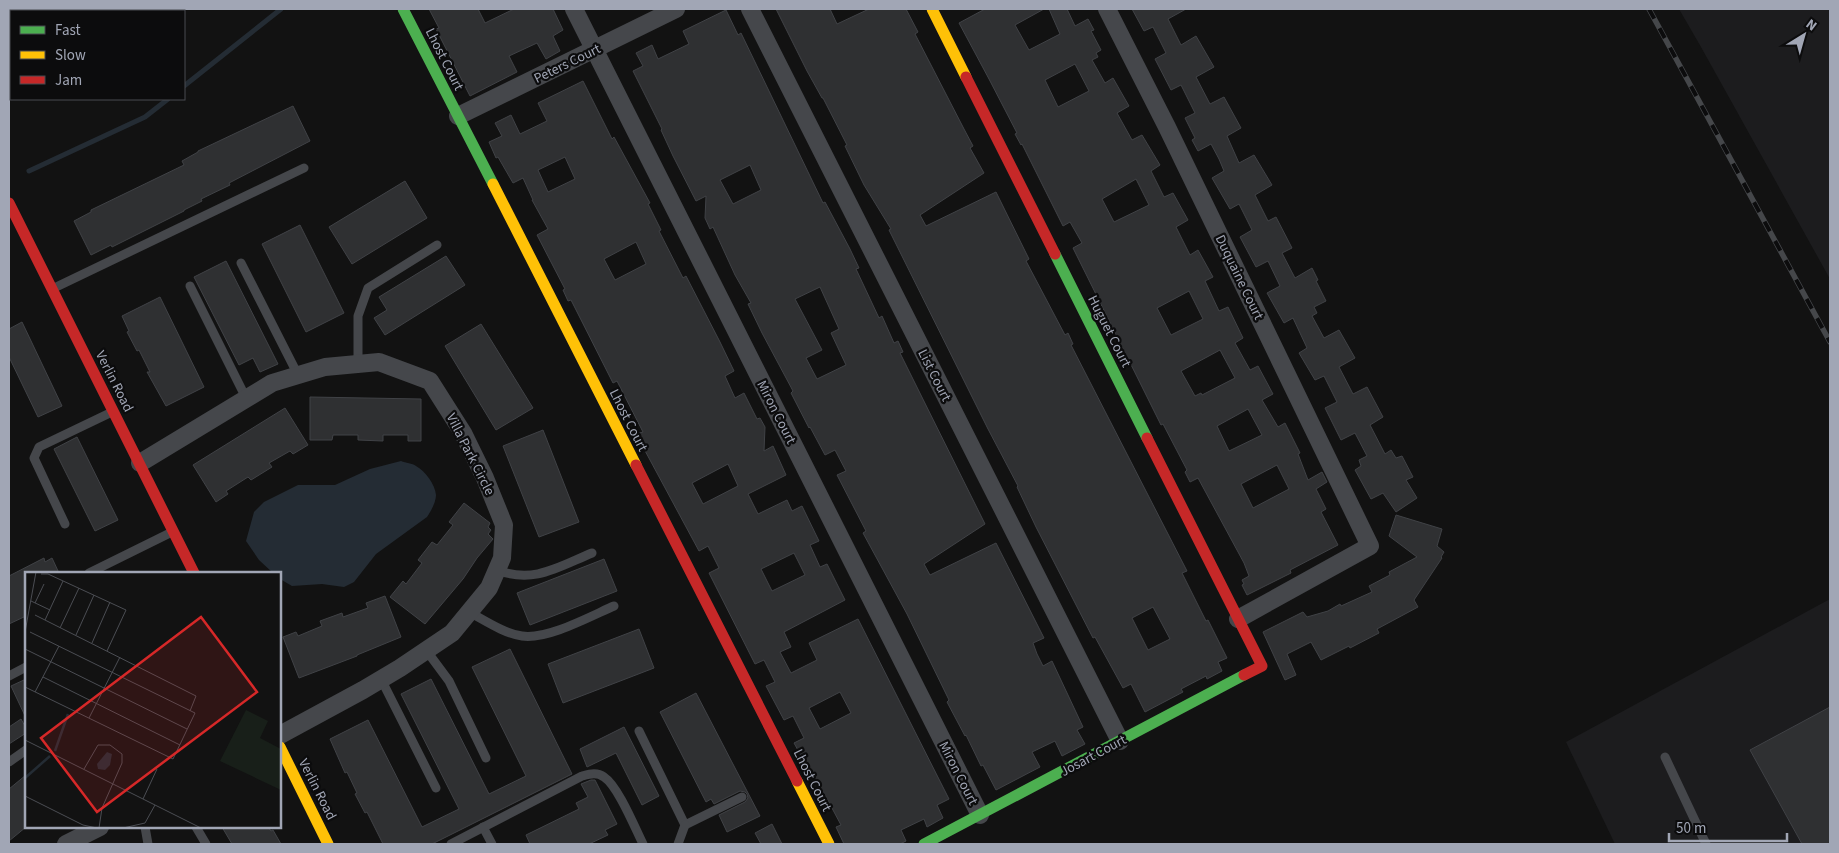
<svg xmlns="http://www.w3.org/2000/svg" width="1839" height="853" font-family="'Source Sans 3',sans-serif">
<rect width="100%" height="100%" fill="#121212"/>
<g fill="#1c1c1e">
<polygon points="1679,9 1830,9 1830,279 1701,47"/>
<polygon points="1830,599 1830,844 1615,844 1566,742"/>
</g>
<path fill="#242c34" d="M401,461C406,463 412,463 416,466C425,471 435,484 436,495C436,502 431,511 427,517L376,554L354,582L344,587L322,584L292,586L280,579V573H273L259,560L246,541L254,512L264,502L298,485H335L370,469Z"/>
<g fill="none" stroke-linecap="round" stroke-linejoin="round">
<g stroke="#242c34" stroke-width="5">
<polyline points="184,86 281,9"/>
<polyline points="29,171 145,117 168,99"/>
</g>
</g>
<g fill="#2f3032" stroke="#404246" fill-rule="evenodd">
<polygon points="429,9 478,9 485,23 514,9 553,9 563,30 553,36 560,51 546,59 537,43 509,56 517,72 470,96 436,29 439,28"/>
<path d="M776,9H830L837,24L869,9H906L918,32L915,34L964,129L973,146L970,148L984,173L920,215L926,226L996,192L1029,259L1026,261L1065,335L1068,333L1073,344L1071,345L1187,571L1182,573L1206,621L1208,620L1227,658L1218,662L1222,671L1207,679L1206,676L1181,689L1183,692L1145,712L1131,684L1123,688L1095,637L1093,638L1036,527L1017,487L1018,486L988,429L889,230L891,229L864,185L845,146L847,145L823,98H822L807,71ZM1153,607L1170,639L1148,650L1132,618Z"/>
<path d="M985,9H1044L1015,25L1029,50L1060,34L1049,9H1067L1075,26L1088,19L1094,30L1091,31L1101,50L1096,53L1098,57L1092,60L1105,83L1113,78L1129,106L1117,113L1132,140L1142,135L1160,165L1151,171L1164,197L1173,193L1188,220L1176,227L1190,255L1198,250L1213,277L1205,281L1219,311L1228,307L1243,338L1235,343L1250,370L1258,366L1273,394L1262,400L1278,427L1285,423L1300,453L1298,454L1308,480L1322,472L1327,482L1316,489L1326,509L1321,512L1338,545L1290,570L1291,573L1247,595L1242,585L1244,584L1242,580L1249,576L1244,563L1198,478L1190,482L1185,472L1187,470L1163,424L1161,425L1073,248L1082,243L1070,222L1063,226L1022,144L1021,145L1015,134L1017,133L989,79L959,23ZM1075,64L1089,91L1058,107L1045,80ZM1136,179L1149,205L1114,222L1102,199ZM1189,291L1203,319L1171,335L1157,308ZM1220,350L1235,378L1202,395L1201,393L1195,396L1181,371ZM1248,409L1262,435L1229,451L1217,426ZM1277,465L1289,489L1253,508L1241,484Z"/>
<polygon points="1132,9 1186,9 1168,19 1181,45 1196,36 1214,67 1196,77 1210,104 1224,97 1241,128 1227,136 1239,163 1254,155 1272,185 1255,195 1268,221 1276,217 1292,248 1282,253 1295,278 1312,268 1318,280 1316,281 1326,301 1314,307 1317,313 1312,316 1324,338 1339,330 1355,358 1339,367 1353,394 1367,387 1383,417 1370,425 1385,454 1391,450 1396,458 1402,456 1413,477 1406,480 1417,498 1396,512 1383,493 1371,499 1355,470 1361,466 1359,460 1367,456 1355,433 1341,440 1325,408 1337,402 1324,376 1315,380 1299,353 1307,348 1293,318 1284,323 1267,293 1280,286 1268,261 1256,267 1240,237 1252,230 1239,204 1230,209 1212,178 1224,171 1219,159 1211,144 1198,151 1192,140 1195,138 1185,118 1195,113 1181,85 1171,90 1155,59 1166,53 1153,27 1144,31"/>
<path d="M726,10L738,35L741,33L823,203L825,202L850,249L859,268L856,269L879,318L882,316L894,343L898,341L903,352L900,353L985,524L924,564L930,575L996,543L1044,638L1033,643L1037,654L1043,666L1052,661L1083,727L1077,730L1085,744L1062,756L1055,741L1032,752L1040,767L996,790L983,765L981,766L966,735L965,736L947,702L949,700L907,614L863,533L866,531L837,475L846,471L835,450L825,455L810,427L809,428L791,393L793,391L762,333L748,304L751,303L735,275L713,227L710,229L705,218L706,196L696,201L673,156L661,130L662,129L633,71L643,66L636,53L652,45L658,59L689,44L683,31ZM750,165L761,190L733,204L720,180ZM820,287L839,329L831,333L846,365L817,379L806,358L822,350L795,299Z"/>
<path d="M583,81L612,139L614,137L650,203L648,204L661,230L659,231L683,278L686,276L720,342L734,371L725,376L735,398L744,393L757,419L760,418L765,427L764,451L773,446L786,475L748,494L758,514L787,500L792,511L802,506L819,541L810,545L820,567L827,564L845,600L784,632L791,647L780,652L791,673L817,660L809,643L858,619L949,799L937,805L943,818L927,827L924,819L901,830L906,841L900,844H844L836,827L841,825L817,780L815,781L794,743L804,738L793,716L784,720L766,686L775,682L764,660L755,664L709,573L719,568L708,546L699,551L636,434L643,432L617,381L613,383L571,300L568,301L563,290L565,289L537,235L548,229L532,200H533L523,178L513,183L498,157L496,158L489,142L502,136L495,123L511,115L520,134L547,121L538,103ZM565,157L575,179L548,192L538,170ZM636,242L646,264L615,280L604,259ZM728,464L738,486L703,504L692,483ZM794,553L805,575L772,591L761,569ZM840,692L851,713L820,729L809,708Z"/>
<polygon points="293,106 310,141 229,183 230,185 201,199 202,201 184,210 184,211 112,247 111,245 91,255 74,221 91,212 91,210 184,165 182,161 198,152 198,151"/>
<polygon points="405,181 427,218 352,264 329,227"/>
<polygon points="300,225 344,313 306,332 262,244"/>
<polygon points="446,256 465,285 385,335 374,318 387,310 379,297"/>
<polygon points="226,261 278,364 260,372 253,358 239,365 194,277"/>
<polygon points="160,297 204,387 166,406 147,372 150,372 139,350 137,351 127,332 129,331 122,316"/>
<polygon points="22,322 62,406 38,417 9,357 9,329"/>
<polygon points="481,324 533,408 496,430 445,346"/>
<polygon points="310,397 421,399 421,441 408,441 408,435 383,435 383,441 358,440 358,435 333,435 332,440 310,440"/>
<polygon points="285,408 308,445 293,454 290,451 269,463 272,467 251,480 248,477 226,491 228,494 216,502 193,465"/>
<polygon points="543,430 579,522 539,537 503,446"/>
<polygon points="77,437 118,520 95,531 54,449"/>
<polygon points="464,503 490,523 488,527 491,530 488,534 493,539 477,558 463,579 425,624 390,597 403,581 406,584 422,563 418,560 432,542 437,545 453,525 449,522"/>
<polygon points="1396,515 1442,529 1437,546 1444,552 1441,557 1442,558 1414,600 1418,607 1377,629 1379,633 1350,648 1349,646 1321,660 1311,642 1287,654 1296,675 1285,680 1263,632 1303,612 1307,617 1328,611 1340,604 1341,606 1372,592 1369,586 1390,575 1389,572 1417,557 1389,536"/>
<polygon points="44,558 45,562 52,558 59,573 26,573 26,616 9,624 9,576"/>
<polygon points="604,559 617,591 530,625 517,593"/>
<polygon points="385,596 401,637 357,655 357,656 299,678 283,637 296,632 298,636 322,626 320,621 342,613 343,617 368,608 366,603"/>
<polygon points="639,629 654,668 563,703 548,664"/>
<polygon points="510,649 572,774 432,844 383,844 367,812 365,813 355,794 357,793 347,772 345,773 330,739 368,720 422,827 459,809 401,694 431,679 489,794 526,776 472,667"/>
<polygon points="26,679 26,718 11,686"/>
<polygon points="696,693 760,816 727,832 719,815 745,802 748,798 747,794 745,792 740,791 714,804 711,799 706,802 660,712"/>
<polygon points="1830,707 1830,844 1802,844 1750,750"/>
<polygon points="21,719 26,728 26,733 9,744 9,727"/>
<polygon points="624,727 659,796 642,805 616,753 587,767 580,749"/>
<polygon points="26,775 26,827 9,841 9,789"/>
<polygon points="591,780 595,780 617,824 605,830 608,835 589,844 530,844 526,835 579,809 576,803 588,797 581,784"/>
<polygon points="772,824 782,844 761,844 755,833"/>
<polygon points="222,827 268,827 271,831 273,830 281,844 232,844"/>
</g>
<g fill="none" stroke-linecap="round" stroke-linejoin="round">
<g stroke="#45474b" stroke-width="9">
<polyline points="104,9 105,11"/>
<polyline points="9,84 11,83"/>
<polyline points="241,263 298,375"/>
<polyline points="190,286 246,398"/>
<polyline points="52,289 304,168"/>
<polyline points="358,364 358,316 368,288 437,245"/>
<polyline points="65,524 34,458 39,447 112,412"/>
<path d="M497,570C534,584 558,567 592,553"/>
<polyline points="89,573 172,532"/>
<path d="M469,612C484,620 505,634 522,636C547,640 591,616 614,606"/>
<polyline points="426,650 449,681 486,758"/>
<polyline points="9,676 26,667"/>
<polyline points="381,679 436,788"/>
<polyline points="639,731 685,825 742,797"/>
<polyline points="1665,757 1706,844"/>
<polyline points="9,762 26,750"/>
<polyline points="145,827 148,844"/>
<polyline points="196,827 206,844"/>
<polyline points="483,827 492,844"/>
<path d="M451,844L582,776C590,774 597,772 604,777C618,786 635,828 643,844"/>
<polyline points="678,844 685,825"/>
</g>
<g stroke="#45474b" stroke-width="18">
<polyline points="574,9 980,815"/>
<polyline points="750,9 1120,741"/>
<polyline points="1107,9 1167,127 1370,546 1238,619"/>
<polyline points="458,116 676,9"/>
<polyline points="140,463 272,383 325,367 379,362 430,381 463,433 485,478 504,525 502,558 489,588 452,633 400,668 363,690 280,735"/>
<polyline points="66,844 100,827"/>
</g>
<g stroke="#4caf50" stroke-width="11">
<polyline points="403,9 493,184"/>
<polyline points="1055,254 1147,438"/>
<polyline points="924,844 1244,675"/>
</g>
<g stroke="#ffc107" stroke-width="11">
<polyline points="932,9 966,77"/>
<polyline points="493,184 636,465"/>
<polyline points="280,747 328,844"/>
<polyline points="797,781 829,844"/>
</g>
<g stroke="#c62828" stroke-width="11">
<polyline points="966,77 1055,254"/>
<polyline points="9,203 194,573"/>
<polyline points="1147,438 1262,666 1244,675"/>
<polyline points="636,465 797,781"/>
</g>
<defs>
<polyline id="rail" points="1649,9 1830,342"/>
</defs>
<use href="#rail" stroke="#45474a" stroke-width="5.5"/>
<use href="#rail" stroke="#0c0c0d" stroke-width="4" stroke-dasharray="11" stroke-linecap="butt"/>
</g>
<g text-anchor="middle" stroke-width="4.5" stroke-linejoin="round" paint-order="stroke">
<g font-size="14" fill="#a1a6b5" stroke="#0c0c0d">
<text transform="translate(445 59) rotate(63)" y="5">Lhost Court</text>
<text transform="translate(567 63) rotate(-26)" y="5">Peters Court</text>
<text transform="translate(1240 277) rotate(64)" y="5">Duquaine Court</text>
<text transform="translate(1110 331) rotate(63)" y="5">Huguet Court</text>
<text transform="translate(935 375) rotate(63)" y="5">List Court</text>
<text transform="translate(115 381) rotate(63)" y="5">Verlin Road</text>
<text transform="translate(777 412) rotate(63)" y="5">Miron Court</text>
<text transform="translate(629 420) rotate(63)" y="5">Lhost Court</text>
<text transform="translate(471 454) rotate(63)" y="5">Villa Park Circle</text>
<text transform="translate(1093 755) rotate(-28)" y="5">Josart Court</text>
<text transform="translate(959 773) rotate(63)" y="5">Miron Court</text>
<text transform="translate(813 780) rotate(63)" y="5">Lhost Court</text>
<text transform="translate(318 789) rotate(63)" y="5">Verlin Road</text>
</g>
</g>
<g transform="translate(25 572)">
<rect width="256" height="256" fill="#121212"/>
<path d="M221,138L243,149L235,166L256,177V218L195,189Z" fill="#181f19"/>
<path d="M82,180L87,182L85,193L80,198L73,197L72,192Z" fill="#242c34"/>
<path fill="none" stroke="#242c34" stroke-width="2.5" d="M30,179L43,142M0,206L25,184"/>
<path fill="none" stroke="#4b4d53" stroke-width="1" d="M16,2H23L101,38L82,79M6,29L25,38M10,31L19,12M10,43L171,124L165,139M20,48L38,9M35,56L54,16M0,60L11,0M51,63L69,23M67,71L85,30M0,77L162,157M18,105L155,173M0,115L148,187L170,141L5,60M10,120L34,74M64,146L95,85M0,168L176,256M59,197L73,173H85L97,182V191L77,236L74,256M0,224L58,253L72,256M118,227L132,197M98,256L120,251L130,233"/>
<path fill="#d62828" fill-opacity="0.15" stroke="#d62828" stroke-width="2.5" d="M176,45L232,120L72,240L16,166Z"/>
<rect width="256" height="256" fill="none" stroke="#a1a6b5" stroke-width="2.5"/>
</g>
<rect width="1839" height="853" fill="none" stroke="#a1a6b5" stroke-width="20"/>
<rect x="10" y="10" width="175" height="90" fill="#0c0c0d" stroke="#484a50"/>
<rect x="20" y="26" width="25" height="8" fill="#4caf50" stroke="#484a50"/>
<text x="55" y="35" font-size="15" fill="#a1a6b5">Fast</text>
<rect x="20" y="51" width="25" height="8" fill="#ffc107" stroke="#484a50"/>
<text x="55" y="60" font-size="15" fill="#a1a6b5">Slow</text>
<rect x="20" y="76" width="25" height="8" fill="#c62828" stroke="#484a50"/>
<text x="55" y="85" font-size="15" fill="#a1a6b5">Jam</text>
<g transform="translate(1804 35) rotate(37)" stroke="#0c0c0d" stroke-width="4" paint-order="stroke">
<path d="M0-4L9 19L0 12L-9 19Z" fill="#a1a6b5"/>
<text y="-8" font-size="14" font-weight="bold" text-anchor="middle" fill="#a1a6b5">N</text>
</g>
<path d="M1669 833v8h118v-8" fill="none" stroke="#a1a6b5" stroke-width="2.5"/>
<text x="1676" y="833" font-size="15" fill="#a1a6b5" stroke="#0c0c0d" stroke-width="4" paint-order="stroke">50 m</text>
</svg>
